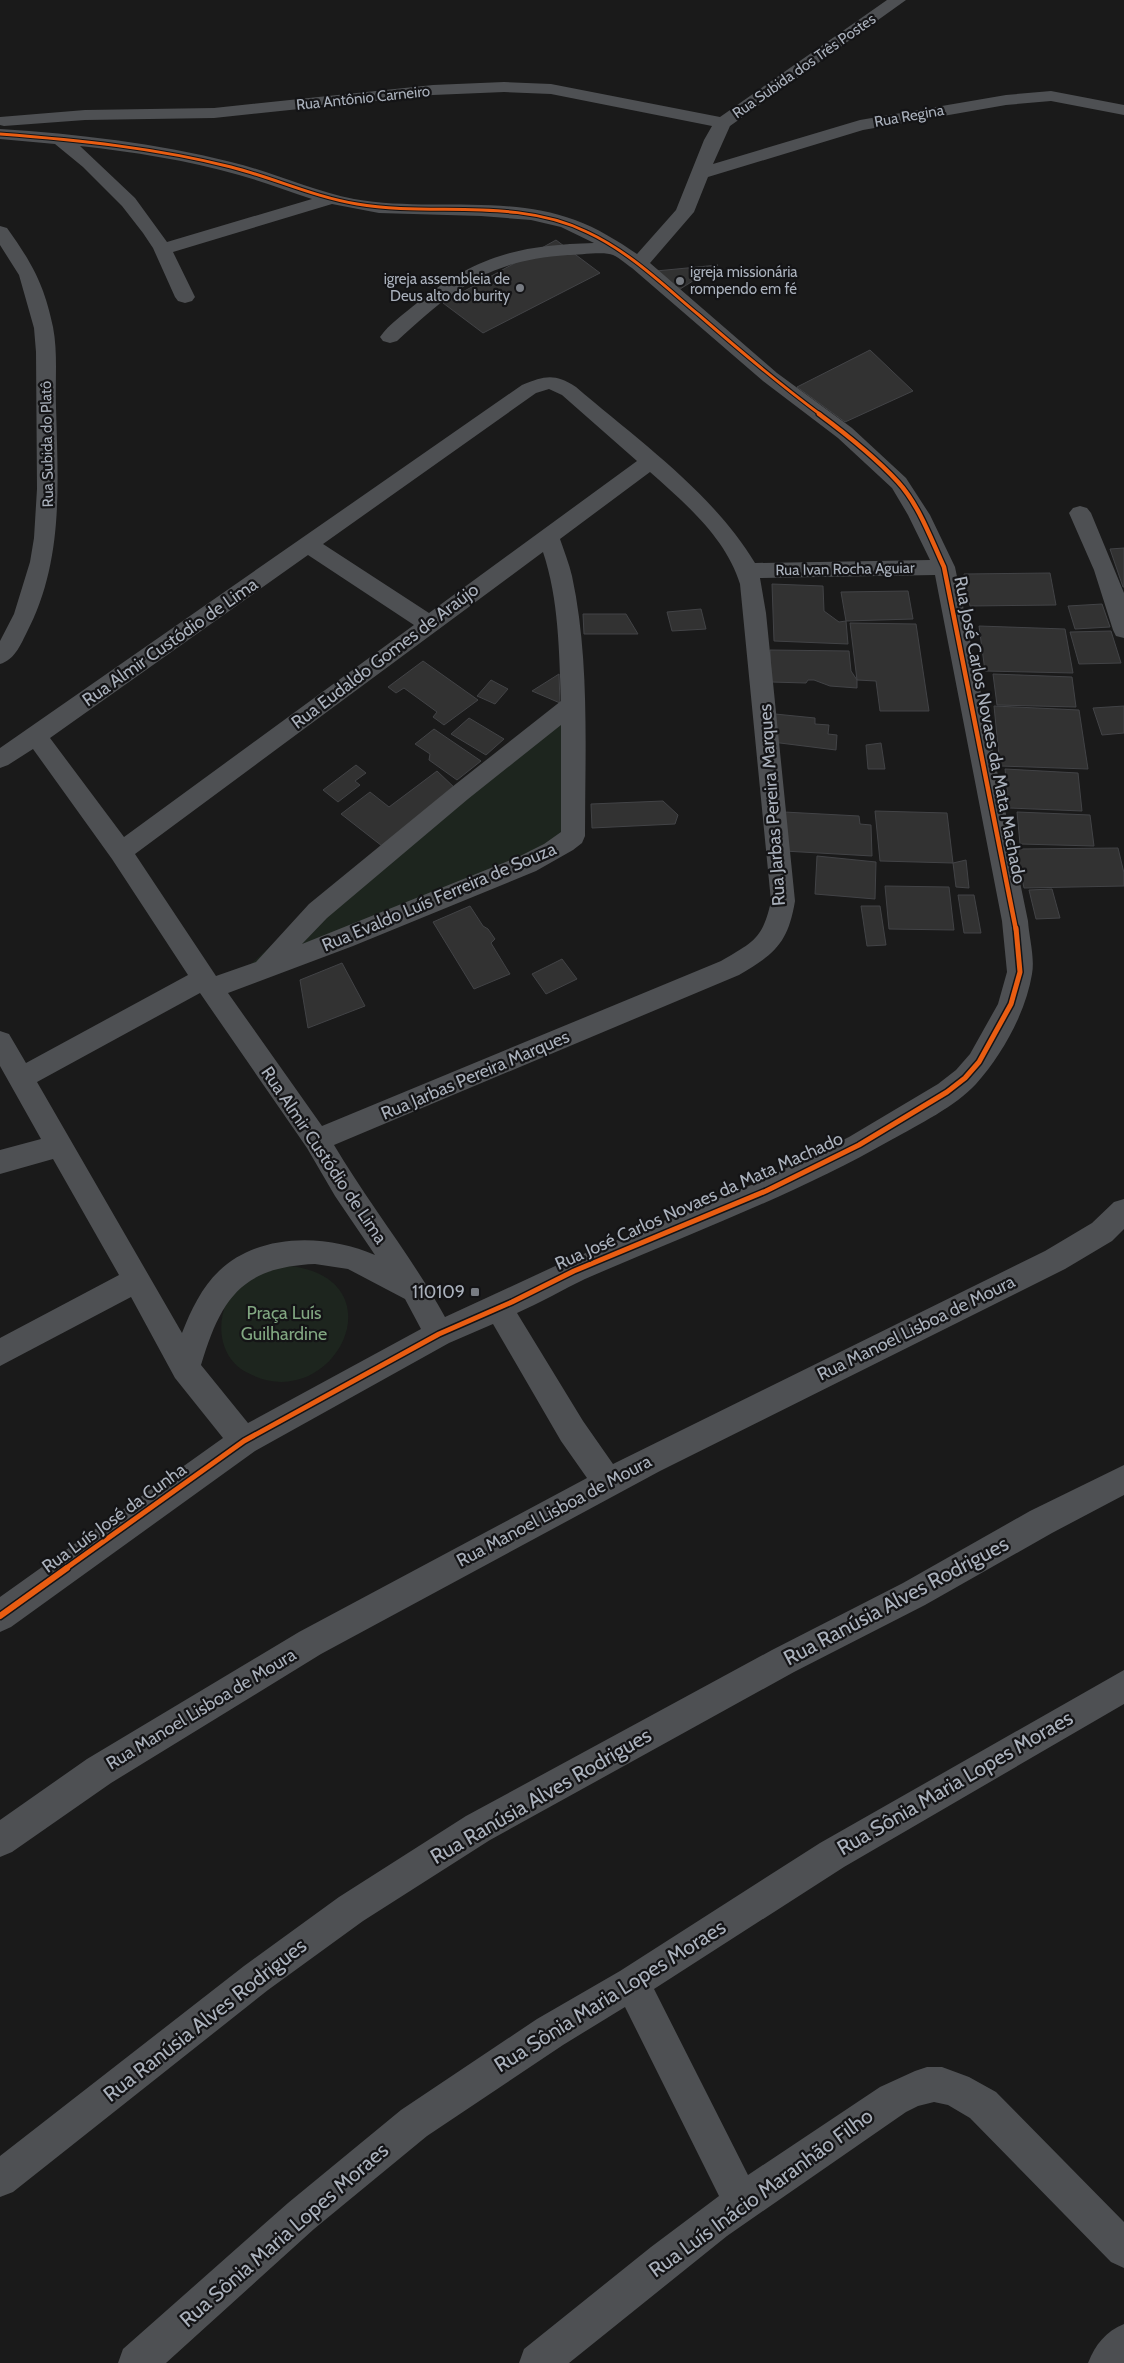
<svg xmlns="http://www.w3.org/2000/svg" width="1124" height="2363" font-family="Cabin,sans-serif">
<rect width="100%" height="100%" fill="#1a1a1a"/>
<g fill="#1d251e">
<polygon points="568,704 576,837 212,999 290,929"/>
<path d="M281,1265C407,1273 333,1421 246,1372C213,1354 214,1304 243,1282C253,1274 270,1270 281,1265Z"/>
</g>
<g fill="#323232" stroke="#424346">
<polygon points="556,240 600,273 483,333 443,303"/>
<polygon points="718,265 677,291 656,271"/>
<polygon points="870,350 913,391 845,422 797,387"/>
<polygon points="1124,548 1124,587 1123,587 1110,549"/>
<polygon points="1050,573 1056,605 970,606 964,574"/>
<polygon points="772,584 823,586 824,611 839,622 846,621 848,644 774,641"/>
<polygon points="908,591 913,619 846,621 841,592"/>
<polygon points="1102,604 1110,627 1075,629 1068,606"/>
<polygon points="701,609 706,629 672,631 667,612"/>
<polygon points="583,614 626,614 638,634 584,634"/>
<polygon points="850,623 916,624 929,711 880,711 876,681 857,680"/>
<polygon points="979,626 1065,629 1073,673 985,671"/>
<polygon points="1111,631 1121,663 1079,664 1070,632"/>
<polygon points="770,650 849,651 851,671 857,680 857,688 830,686 814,680 808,680 806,683 771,682"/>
<polygon points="423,661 478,700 444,725 433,717 437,712 404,688 396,693 388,687"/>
<polygon points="559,674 560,703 532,691"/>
<polygon points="993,674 1072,677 1076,707 997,705"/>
<polygon points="491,680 508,689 495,704 477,696"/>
<polygon points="994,706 1079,710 1088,769 1000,766"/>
<polygon points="1124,706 1124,733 1102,735 1093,708"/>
<polygon points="775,714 815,718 815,724 829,725 828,734 837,735 836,750 772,742"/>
<polygon points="469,718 504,739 486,755 451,734"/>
<polygon points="434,729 481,761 457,780 429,760 430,754 415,744"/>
<polygon points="881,743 885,769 868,769 866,745"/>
<polygon points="356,765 366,773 355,781 360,785 338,802 323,790"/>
<polygon points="1005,769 1078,773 1082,811 1009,808"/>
<polygon points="437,771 456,789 382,846 341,814 370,792 389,807"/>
<polygon points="663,801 678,815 675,824 592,828 591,804"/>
<polygon points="875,811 947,813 953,863 880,861"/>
<polygon points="784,812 859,816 860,824 871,825 872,856 784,851"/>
<polygon points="1017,812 1090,815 1094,846 1020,844"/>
<polygon points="1118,848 1124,873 1124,886 1024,888 1016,849"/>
<polygon points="817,856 876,862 875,899 815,894"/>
<polygon points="966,860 969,888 956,887 953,863"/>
<polygon points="885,886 949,887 954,930 889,929"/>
<polygon points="1052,889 1060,918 1036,919 1029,890"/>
<polygon points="958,895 974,895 981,933 964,933"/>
<polygon points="470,906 483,926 488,929 495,939 491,943 510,974 474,989 433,922"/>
<polygon points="861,906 880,906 886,945 867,946"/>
<polygon points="562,959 577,979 546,994 532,974"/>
<polygon points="342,963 365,1006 308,1028 300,980"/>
</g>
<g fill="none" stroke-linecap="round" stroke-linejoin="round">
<g fill="#4e5053" fill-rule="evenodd">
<path d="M887,0H906L730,126L713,164L860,120L1006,95L1051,91L1124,105V115L1051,101L1006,105L863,130L708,177L694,212L650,263L777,373L852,428L906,478L930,515L955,567L1028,921C1029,937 1035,958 1032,974C1026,1012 1002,1055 976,1084C956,1106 918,1125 891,1140C793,1196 688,1234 585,1279C562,1290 540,1303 517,1313L583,1421L613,1464L1045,1251L1092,1223L1114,1202L1124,1199V1229L1112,1241L1065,1269L660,1471L321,1654L111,1783L12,1852L0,1857V1820L87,1759L299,1632L587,1478L561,1441L493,1324L449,1343L255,1451L11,1627L0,1632V1597L223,1438L175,1378L131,1297L0,1366V1338L119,1275L53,1159L0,1174V1150L41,1139L0,1066V1031L9,1034L26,1063L188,975L112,859L33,749L8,765L0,768V748L522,385C545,376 554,373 576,387C639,441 712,492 755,563L930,560L908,515L892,488L838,438L763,381L632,268C626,264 620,258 613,255C605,251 578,255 568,255C488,260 453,290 397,341L390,343L383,341L380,337C389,324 405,313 417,303C476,256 519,245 594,243L561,227L531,220L481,216L379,213L332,204L173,252L195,297L192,301L185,303L178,301L175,297L153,248L143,233L122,206L83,167L55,144L0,139V129C78,134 155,143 231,162C273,172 312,191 354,199C427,212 504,194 575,220C597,228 618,241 637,254L676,210L704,140L712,126L551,94L504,92L433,95L214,118L85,120L4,126L0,125V117L85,110L214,108L433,85L504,82L551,84L720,117ZM80,146C133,152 187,160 239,175C264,182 288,191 312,199L167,242L135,198ZM549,389L562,395L637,461L429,613L323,544L536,393ZM650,472C685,503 726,538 740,584L771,901C763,939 753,942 721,961L322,1126L228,993L353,946L536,871L573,850L582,843L585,836C585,750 590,660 572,576C569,563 564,551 560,539ZM543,552C559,600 559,651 561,701L452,787L309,904L256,962L216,976L135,854ZM308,555L414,625L124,837L50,738ZM935,575L1002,921L1007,972L998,1004L970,1054L956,1070L938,1084L849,1137L756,1183L564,1262L445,1317C412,1257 369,1204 334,1145L739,975C775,954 788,943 795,901L766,613L760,578ZM561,725V832L544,844L518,857L302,944L327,918L468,799ZM200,993L307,1148L335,1196L375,1255C327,1234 260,1232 219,1271C202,1287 191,1310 182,1333L37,1082ZM315,1264L348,1269L405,1299L421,1329L248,1423L201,1365C221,1299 241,1267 315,1264Z"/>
<path d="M0,226L7,228C32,263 44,284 53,327C58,353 55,380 56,407C58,485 64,562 26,634C20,646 14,660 0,664V641L14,614L30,562L34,538L37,489L36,352L34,328L19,275L0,245Z"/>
<polygon points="1080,506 1087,508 1091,513 1124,593 1124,638 1116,636 1113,630 1094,570 1069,513 1073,508"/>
<polygon points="1124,1465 1124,1495 1052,1533 925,1605 794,1672 490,1840 363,1921 268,1990 13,2192 0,2197 0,2156 244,1966 339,1897 466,1816 772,1650 903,1583 1030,1511"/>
<polygon points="1124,1670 1124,1704 844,1867 654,1989 748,2175 880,2087 915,2071 927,2067 942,2067 969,2077 996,2092 1124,2222 1124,2268 1111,2262 970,2118 948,2105 934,2102 918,2106 906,2112 727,2236 569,2363 519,2363 524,2349 651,2247 719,2196 625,2007 563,2045 427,2136 314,2229 166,2363 118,2363 123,2349 288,2203 401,2110 537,2019 620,1971 820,1843"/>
</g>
<path fill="#4c4e51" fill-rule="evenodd" d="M1124,2324V2363H1088C1095,2345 1106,2331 1124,2324Z"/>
<defs>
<path id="cycleway-far3" d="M0,134C78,140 156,148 231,167C274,178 314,197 357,204C433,217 516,197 587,232C630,252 663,285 699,315C739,350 778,383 821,415"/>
<path id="cycleway-far2" d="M819,414C846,434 875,457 898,482C919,505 931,539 944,567L1016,930"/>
<polyline id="cycleway-far1" points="65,1569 244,1441 439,1334 512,1302 574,1271 766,1191 859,1145 947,1092 965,1078 979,1062 1011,1004 1020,972 1016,928"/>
<polyline id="cycleway" points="0,1616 67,1568"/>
</defs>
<use href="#cycleway-far3" stroke="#141416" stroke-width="5"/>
<use href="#cycleway-far2" stroke="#141416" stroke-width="7"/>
<use href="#cycleway-far1" stroke="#141416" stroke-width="8"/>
<use href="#cycleway" stroke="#141416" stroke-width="9"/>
<use href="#cycleway-far3" stroke="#e95d12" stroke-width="3"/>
<use href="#cycleway-far2" stroke="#e95d12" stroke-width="4.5"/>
<use href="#cycleway-far1" stroke="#e95d12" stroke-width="5"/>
<use href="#cycleway" stroke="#e95d12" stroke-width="6"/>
</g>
<g fill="#787c83" stroke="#141416" stroke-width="2">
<circle cx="680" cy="281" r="5"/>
<circle cx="520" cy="288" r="5"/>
<rect x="470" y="1287" width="10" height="10" rx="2.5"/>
</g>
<g text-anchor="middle" stroke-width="4.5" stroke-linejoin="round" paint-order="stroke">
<g font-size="15" fill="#aab1bc" stroke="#141416">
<text transform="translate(804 66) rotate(-35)" y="5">Rua Subida dos Três Postes</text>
<text transform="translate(363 98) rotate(-6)" y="5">Rua Antônio Carneiro</text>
<text transform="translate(909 116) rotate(-10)" y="5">Rua Regina</text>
<text transform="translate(47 444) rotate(-91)" y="5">Rua Subida do Platô</text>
<text transform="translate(845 569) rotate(-1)" y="5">Rua Ivan Rocha Aguiar</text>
</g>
<g font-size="15" fill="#aab1bc" stroke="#141416" text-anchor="start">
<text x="690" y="277">igreja missionária<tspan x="690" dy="17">rompendo em fé</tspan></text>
<text x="510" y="284" text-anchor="end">igreja assembleia de<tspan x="510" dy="17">Deus alto do burity</tspan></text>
</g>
<g font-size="18" fill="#aab1bc" stroke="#141416">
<text transform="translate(170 642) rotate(-35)" y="6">Rua Almir Custódio de Lima</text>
<text transform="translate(385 656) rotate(-37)" y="6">Rua Eudaldo Gomes de Araújo</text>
<text transform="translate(990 730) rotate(79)" y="6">Rua José Carlos Novaes da Mata Machado</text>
<text transform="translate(772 805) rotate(-94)" y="6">Rua Jarbas Pereira Marques</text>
<text transform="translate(439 897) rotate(-23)" y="6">Rua Evaldo Luís Ferreira de Souza</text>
<text transform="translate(475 1075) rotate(-23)" y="6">Rua Jarbas Pereira Marques</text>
<text transform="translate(324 1155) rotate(56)" y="6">Rua Almir Custódio de Lima</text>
<text transform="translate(699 1201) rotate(-24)" y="6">Rua José Carlos Novaes da Mata Machado</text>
<text transform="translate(916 1328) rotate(-26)" y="6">Rua Manoel Lisboa de Moura</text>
<text transform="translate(554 1511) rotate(-28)" y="6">Rua Manoel Lisboa de Moura</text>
<text transform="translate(114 1518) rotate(-36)" y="6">Rua Luís José da Cunha</text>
<text transform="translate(201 1709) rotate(-31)" y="6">Rua Manoel Lisboa de Moura</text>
</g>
<g font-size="18" fill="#aab1bc" stroke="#141416" text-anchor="end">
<text x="465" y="1298">110109</text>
</g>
<g font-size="18" fill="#81a781" stroke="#141416">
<text x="284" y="1319">Praça Luís<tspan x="284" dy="21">Guilhardine</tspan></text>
</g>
<g font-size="21" fill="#aab1bc" stroke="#141416">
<text transform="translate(896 1601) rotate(-28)" y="7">Rua Ranúsia Alves Rodrigues</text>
<text transform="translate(955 1783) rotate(-30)" y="7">Rua Sônia Maria Lopes Moraes</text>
<text transform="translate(541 1796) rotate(-30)" y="7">Rua Ranúsia Alves Rodrigues</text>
<text transform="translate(610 1996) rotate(-32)" y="7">Rua Sônia Maria Lopes Moraes</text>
<text transform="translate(205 2020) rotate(-38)" y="7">Rua Ranúsia Alves Rodrigues</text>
<text transform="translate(761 2193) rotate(-36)" y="7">Rua Luís Inácio Maranhão Filho</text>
<text transform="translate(284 2235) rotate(-41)" y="7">Rua Sônia Maria Lopes Moraes</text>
</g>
</g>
</svg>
